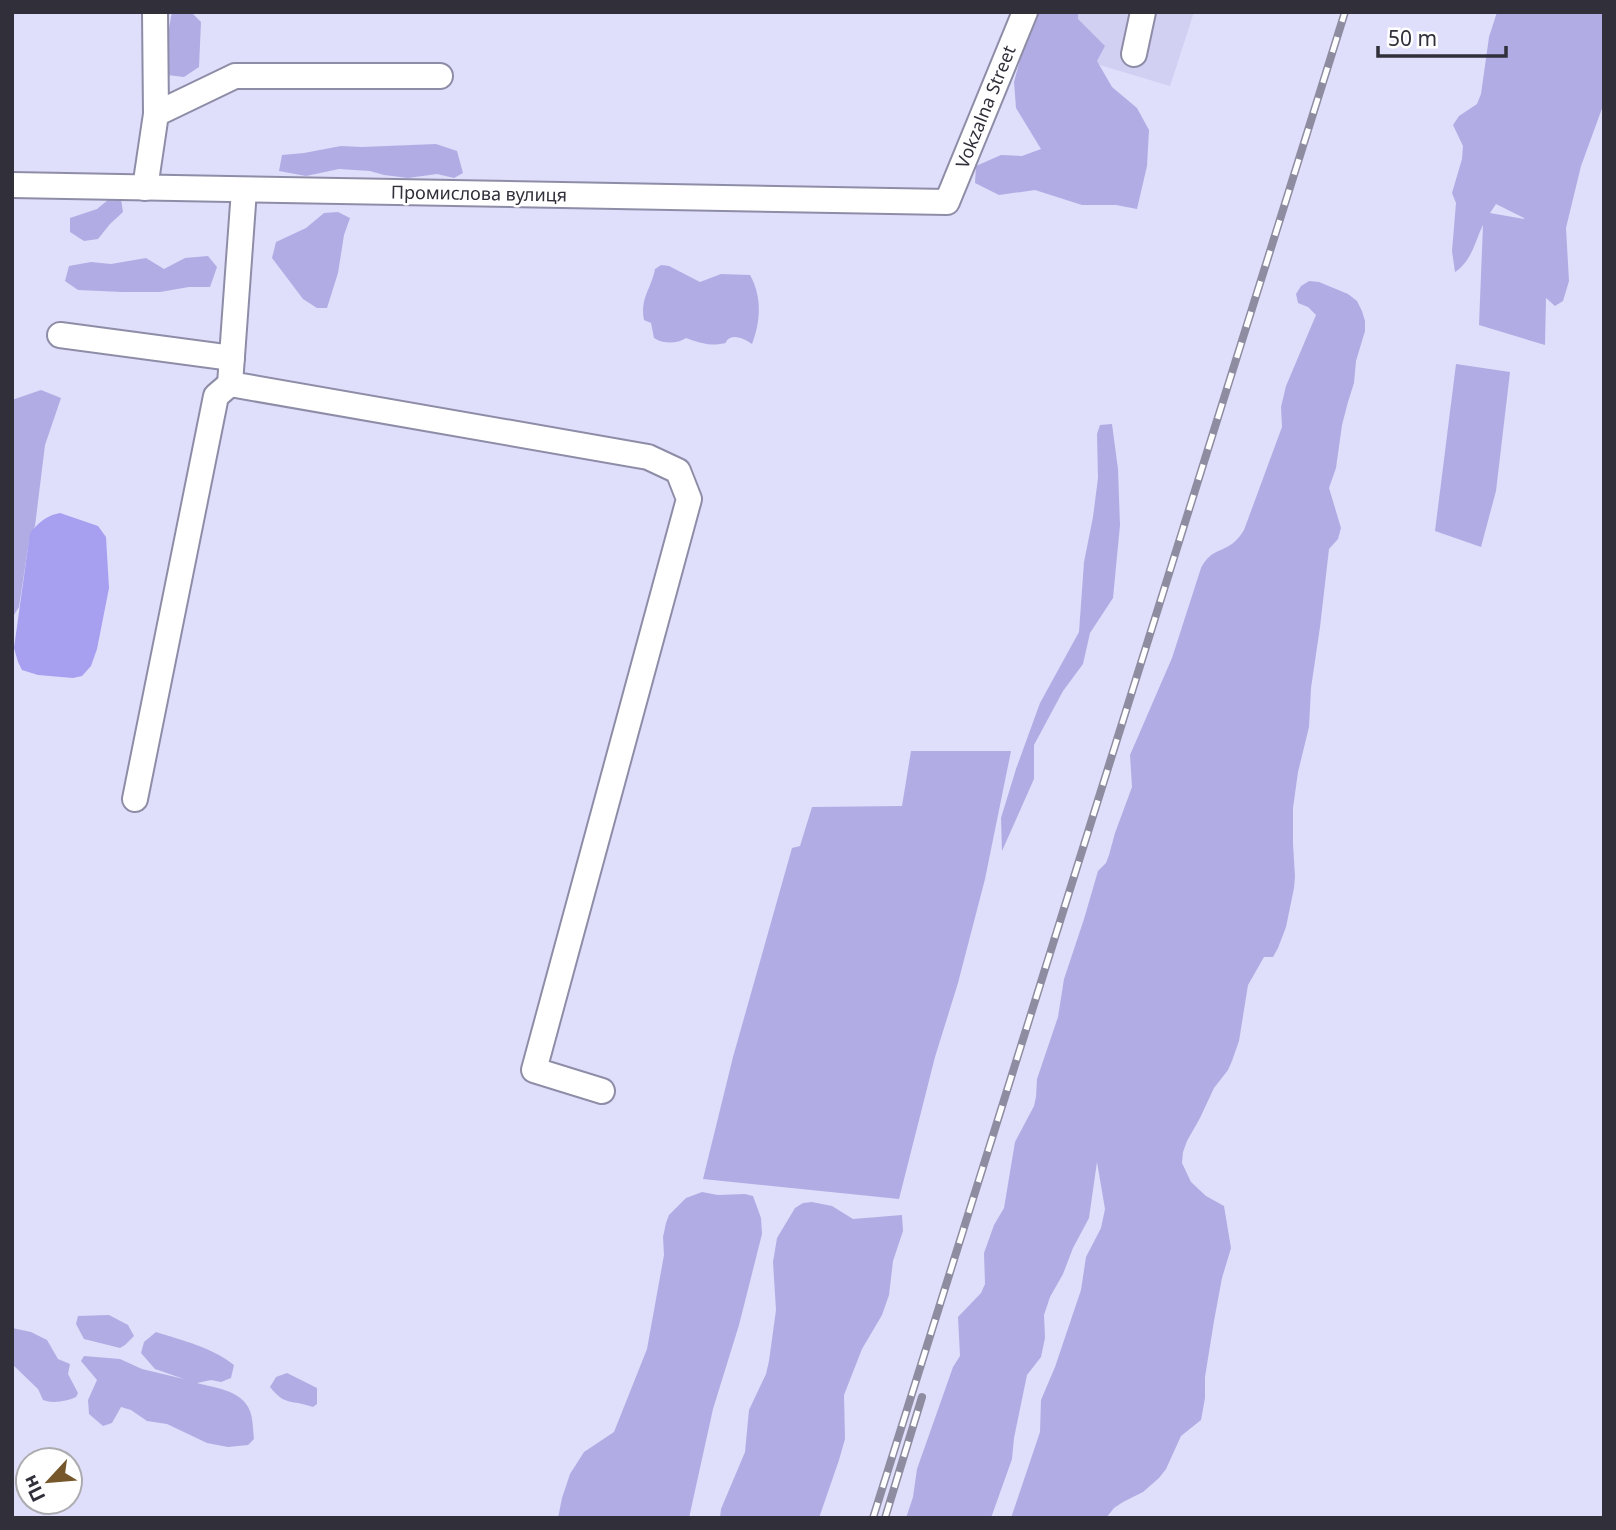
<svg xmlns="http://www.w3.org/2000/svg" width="1616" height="1530" font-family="'Noto Sans',sans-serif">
<rect width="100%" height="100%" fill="#dfdefb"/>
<polygon fill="#d1cff2" points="1046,12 1194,12 1170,86 1036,46"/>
<g fill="#b1ade4" fill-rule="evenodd">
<polygon points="172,12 191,12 201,22 199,67 184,77 167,75 164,55"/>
<polygon points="1033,12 1078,12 1078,19 1105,46 1097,61 1112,87 1137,108 1149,130 1147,166 1137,209 1116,205 1082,205 1035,190 999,195 975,183 976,166 1001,155 1022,156 1041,149 1016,108 1014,82"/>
<path d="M1497,12H1604V103L1581,166L1566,228L1569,281L1563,301L1555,306L1546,298L1545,345L1479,325L1483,225C1475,241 1472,261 1455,272L1452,251L1456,203L1452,193L1462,159L1463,146L1453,125L1459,116L1477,104L1481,94L1489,37ZM1496,204L1524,218V219L1490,213Z"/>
<polygon points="436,144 457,151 463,173 454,178 437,174 408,178 384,175 370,171 339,169 306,176 279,171 282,155 304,153 341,146 362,147"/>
<polygon points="121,199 123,212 110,224 98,239 84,241 70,232 70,218 97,209 108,200"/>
<polygon points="338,212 350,218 344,235 338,273 327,308 317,308 303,299 272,258 276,242 306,228 324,213"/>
<polygon points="208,256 217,267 210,287 189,287 160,292 122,292 78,290 65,281 69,266 91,262 111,264 146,258 164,269 185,258"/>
<path d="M661,265L669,266L700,282L721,274L750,275C762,296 761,321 752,344C746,340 737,335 730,338C723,342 730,343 720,344C709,346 697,342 686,338C677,344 663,344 654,338L651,323L644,320C640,297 651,290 655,269Z"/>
<path d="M1309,281L1319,282L1348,294L1357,301L1362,311L1365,321V331L1356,361L1354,383L1348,402L1342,425L1336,468L1329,488L1341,528L1338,539L1329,549L1320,627L1311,688L1309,727L1298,772L1293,808V844L1295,877L1294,888L1286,927L1278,948L1273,957H1264L1248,985L1239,1041L1232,1061L1228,1070L1214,1088L1200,1118L1187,1141L1183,1152L1182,1163L1191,1182L1206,1196L1224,1206L1231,1248L1222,1278L1214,1321L1205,1377V1398L1201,1420L1181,1436L1166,1469L1159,1478L1143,1492L1123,1502L1114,1508L1106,1518H1011L1040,1432L1041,1400L1055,1367L1081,1290L1086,1257L1101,1228L1105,1209L1097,1162L1089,1218L1073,1248L1063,1274L1050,1297L1044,1315L1045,1338L1041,1357L1027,1375L1014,1438L1012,1459L991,1518H906L913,1497L917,1469L953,1367L960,1356L958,1317L981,1293L985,1284L984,1253L994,1225L1004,1208L1015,1142L1034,1106L1036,1097L1037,1079L1058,1017L1064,979L1084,919L1098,871L1106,863L1109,855L1115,833L1132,787L1130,755L1172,658L1201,568C1210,551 1218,553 1232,544C1237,540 1241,535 1244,530L1282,427L1281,407L1286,386L1316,315L1308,307L1298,303L1296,294L1301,286Z"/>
<polygon points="1456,364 1510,372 1496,491 1481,547 1435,531"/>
<polygon points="41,390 61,398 45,445 35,526 29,541 19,607 12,618 12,400"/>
<polygon points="1112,424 1118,469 1120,525 1113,598 1090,633 1083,664 1063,691 1034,745 1034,779 1002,851 1001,818 1016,769 1040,703 1079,632 1084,562 1093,517 1098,478 1097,434 1100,425"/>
<polygon points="911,751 1011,751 985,879 958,983 935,1057 899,1199 703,1179 733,1057 792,848 800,846 812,807 902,806"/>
<polygon points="702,1192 718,1195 745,1194 753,1196 761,1218 762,1234 739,1325 713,1409 689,1518 558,1518 562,1498 570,1474 584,1452 614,1432 647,1349 664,1255 663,1237 666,1223 669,1215 686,1198"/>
<polygon points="812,1202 832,1206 853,1219 902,1215 903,1231 893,1261 889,1295 882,1315 862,1349 844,1395 845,1439 839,1460 819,1518 720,1518 721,1509 745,1452 749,1410 766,1374 769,1361 776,1310 773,1262 777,1238 795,1208 803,1203"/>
<polygon points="109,1315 128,1325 134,1336 125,1345 120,1348 84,1339 76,1324 78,1316"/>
<path d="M12,1328L31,1332L47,1340L58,1359L70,1364L68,1374L78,1393L76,1397C67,1401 53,1404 43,1400L38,1389L12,1364Z"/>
<path d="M156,1332C184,1341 211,1347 234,1365L231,1378L221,1382L211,1380L197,1383C215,1388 242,1390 250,1411C253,1419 253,1430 254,1439L248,1445L228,1447L207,1443L167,1424L147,1421L131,1410L121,1407L112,1423L103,1426L89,1414L88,1400L97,1380L81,1361L84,1356L120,1359L142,1369L184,1379L155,1369L141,1353L144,1342Z"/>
<path d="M287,1373L317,1388V1404L313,1407C291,1399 286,1407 270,1387L276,1377Z"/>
</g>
<path fill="#a79ff0" d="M60,513L98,526L106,537L109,588L97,649L91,666L82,676L73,678L38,675L22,670L18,662L14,648L30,533C39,522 46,516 60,513Z"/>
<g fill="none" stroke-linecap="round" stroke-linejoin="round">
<defs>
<g id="minor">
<polyline points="155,12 156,114"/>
<polyline points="1134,54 1143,12"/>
<polyline points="12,185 947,202 1025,12"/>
<polyline points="145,188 156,114 235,76 440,76"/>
<polyline points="244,190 230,384 648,457 678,471 689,499 534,1070 602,1091"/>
<polyline points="60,335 232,358"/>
<polyline points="135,799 216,396 230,384"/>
</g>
</defs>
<use href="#minor" stroke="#8e8da7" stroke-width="28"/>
<use href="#minor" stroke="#fff" stroke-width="24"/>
<defs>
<g id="rail">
<polyline points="873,1518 1345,12"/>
<polyline points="885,1518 922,1397"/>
</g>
</defs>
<use href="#rail" stroke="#8d8ca0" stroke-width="8"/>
<use href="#rail" stroke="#fff" stroke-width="5" stroke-dasharray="16" stroke-linecap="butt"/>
</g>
<g text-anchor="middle" stroke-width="5" stroke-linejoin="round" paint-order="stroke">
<g font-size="18" fill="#302f3a" stroke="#fff">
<text transform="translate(986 107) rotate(-68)" y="6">Vokzalna Street</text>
<text transform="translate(479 194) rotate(1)" y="6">Промислова вулиця</text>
</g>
</g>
<rect width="1616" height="1530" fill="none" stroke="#302f3a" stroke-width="28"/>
<g transform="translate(49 1481) rotate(244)"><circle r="33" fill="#ffffff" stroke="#acacb0" stroke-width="2"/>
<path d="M0-5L12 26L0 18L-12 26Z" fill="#75572b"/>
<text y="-10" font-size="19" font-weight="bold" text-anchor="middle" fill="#302f3a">Пн</text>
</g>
<path d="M1378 46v10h128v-10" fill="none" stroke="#302f3a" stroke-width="3.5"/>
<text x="1388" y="46" font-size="21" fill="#302f3a" stroke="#ffffff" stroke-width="5" paint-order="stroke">50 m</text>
</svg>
